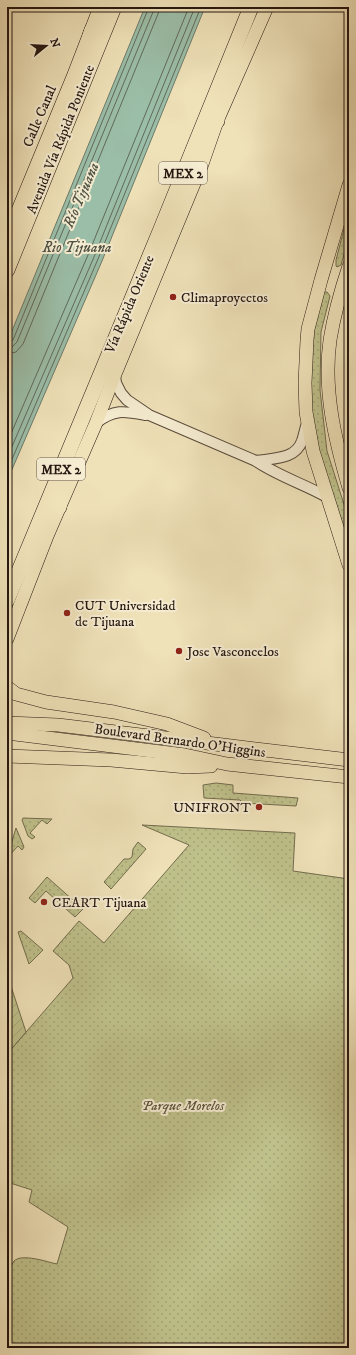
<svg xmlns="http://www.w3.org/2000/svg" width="356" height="1355" font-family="'IM FELL DW Pica',serif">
<defs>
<pattern id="grass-dots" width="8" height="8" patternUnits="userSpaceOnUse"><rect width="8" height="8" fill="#bfc18b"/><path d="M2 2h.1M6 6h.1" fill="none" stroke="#a4a577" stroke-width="1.8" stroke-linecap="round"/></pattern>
<pattern id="garden-furrows" width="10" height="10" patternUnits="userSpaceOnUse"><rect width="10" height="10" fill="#bfc18b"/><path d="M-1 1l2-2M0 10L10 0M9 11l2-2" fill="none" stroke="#a4a577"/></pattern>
</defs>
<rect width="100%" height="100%" fill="#efe1b8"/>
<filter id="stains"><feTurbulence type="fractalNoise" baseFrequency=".005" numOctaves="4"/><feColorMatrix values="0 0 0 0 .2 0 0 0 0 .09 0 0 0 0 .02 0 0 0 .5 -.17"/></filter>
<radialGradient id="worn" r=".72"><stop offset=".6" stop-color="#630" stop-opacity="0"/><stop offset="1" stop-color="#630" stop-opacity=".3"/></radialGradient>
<g fill="url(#grass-dots)" stroke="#726c4e">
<polygon points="349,210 349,237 341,265 337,267 336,266 336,260"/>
<polygon points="324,292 327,292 330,296 321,332 320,390 327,451 349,520 349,545 318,457 311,416 311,341"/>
<polygon points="216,783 233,785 233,793 298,798 296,806 243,803 240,800 204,798 203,785"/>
<polygon points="23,818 52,819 47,824 42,820 30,833 35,837 32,839 28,836 22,820"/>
<path d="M142,825L295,833L293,871L349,879V1348H7V1276H9C10,1271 11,1265 14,1261C22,1253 47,1262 57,1264L68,1227L29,1202L32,1190L7,1182V1054L73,978L69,965L53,951L79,921L104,943L189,845Z"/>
<polygon points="16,828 24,847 22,850 18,846 7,858"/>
<polygon points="138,842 146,849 111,889 104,882 124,859 129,859 132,857 133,849"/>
<polygon points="47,877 83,909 75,917 46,891 35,903 29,898"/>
<polygon points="21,931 43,950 29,964 18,932"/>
</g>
<polygon fill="url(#garden-furrows)" stroke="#726c4e" points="7,974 26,1032 7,1054"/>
<polygon fill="#9bbea8" stroke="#6c7b6b" points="145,7 205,7 102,261 7,481 7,343"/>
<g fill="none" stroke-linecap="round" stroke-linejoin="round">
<g stroke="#606a5c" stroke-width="1">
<polyline points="7,343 10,342 13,340 149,7"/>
<polyline points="7,348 13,346 17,342 153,12 154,7"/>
<polyline points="7,354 16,352 23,344 158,14 160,7"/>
<polyline points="7,443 88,255 189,7"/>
<polyline points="7,458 94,257 195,7"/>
<polyline points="7,471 98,259 201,7"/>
</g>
<defs>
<g id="minor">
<path d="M115,375L116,383L121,393L127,400L149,415L256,461C278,476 304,484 327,497"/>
<path d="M96,423C114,409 124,411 145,415"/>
<path d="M256,461C273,458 295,460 302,441C304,435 305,429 307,423"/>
</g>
<g id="major">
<polyline points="349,185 321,280 308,329 307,340 305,383 306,412 313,451 349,565"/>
<polyline points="7,237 73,77 100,7"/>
<path d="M349,266C341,290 334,315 330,340C323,390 335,440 349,488"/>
<polyline points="7,639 47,536 96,423 115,374 202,164 217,121 267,7"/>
<polyline points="7,687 16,694 46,702 114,712 167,724 204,738"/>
<polyline points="7,723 58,725 223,745 349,760"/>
<polyline points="7,733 185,755 227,764 349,777"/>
<polyline points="7,756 111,760 187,767 211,766"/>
</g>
<g id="highway">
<polyline points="83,60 92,30"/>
<polyline points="204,140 209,130 217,121"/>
<polyline points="7,270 114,7"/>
<polyline points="59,507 57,500 63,483"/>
<polyline points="7,600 161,229 251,7"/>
</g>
</defs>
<use href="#minor" stroke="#58493a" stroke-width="12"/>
<use href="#major" stroke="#251610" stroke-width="14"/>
<use href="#highway" stroke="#251610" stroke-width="16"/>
<use href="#minor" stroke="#f5ecd1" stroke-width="10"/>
<use href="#major" stroke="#efe1b8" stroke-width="13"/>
<use href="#highway" stroke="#efe1b8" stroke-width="15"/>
</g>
<g fill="#8f2418" stroke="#f5ecd1" stroke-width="1.5">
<circle cx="173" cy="297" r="4"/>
<circle cx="67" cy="613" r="4"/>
<circle cx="179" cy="651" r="4"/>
<circle cx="259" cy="807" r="4"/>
<circle cx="44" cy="902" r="4"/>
</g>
<g text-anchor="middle" stroke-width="4" stroke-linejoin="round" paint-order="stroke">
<g fill="#f5ecd1" stroke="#63564a" stroke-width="1">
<rect x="159" y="162" width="48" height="22" rx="3"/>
<rect x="37" y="458" width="48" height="22" rx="3"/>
</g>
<g font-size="13" font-weight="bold" fill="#251610">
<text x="183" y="178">MEX 2</text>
<text x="61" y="474">MEX 2</text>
</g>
<g font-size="14" fill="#251610" stroke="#f5ecd1">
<text transform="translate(39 116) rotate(-67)" y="5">Calle Canal</text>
<text transform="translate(60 139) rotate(-68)" y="5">Avenida Vía Rápida Poniente</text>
<text transform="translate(129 304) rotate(-67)" y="5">Vía Rápida Oriente</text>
<text transform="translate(180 740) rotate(8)" y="5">Boulevard Bernardo O'Higgins</text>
</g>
<g font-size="14" fill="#251610" stroke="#f5ecd1" text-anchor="start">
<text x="181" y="302">Climaproyectos</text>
<text x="75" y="610">CUT Universidad<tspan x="75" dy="16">de Tijuana</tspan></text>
<text x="187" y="656">Jose Vasconcelos</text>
<text x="251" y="812" text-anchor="end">UNIFRONT</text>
<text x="52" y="907">CEART Tijuana</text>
</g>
<g font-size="14" font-style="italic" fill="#5b523b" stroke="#f5ecd1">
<text x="183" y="1110">Parque Morelos</text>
</g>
<g font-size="15" font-style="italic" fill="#4e5145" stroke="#f5ecd1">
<text transform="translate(81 195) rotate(-67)" y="5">Río Tijuana</text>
<text x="77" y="252">Rio Tijuana</text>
</g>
</g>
<rect width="356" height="1355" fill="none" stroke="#efe1b8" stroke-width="24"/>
<rect x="8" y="8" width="340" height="1339" fill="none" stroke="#251610" stroke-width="2"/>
<rect x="12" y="12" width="332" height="1331" fill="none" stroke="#251610"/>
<g transform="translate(46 46) rotate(72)" stroke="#f5ecd1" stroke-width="3" paint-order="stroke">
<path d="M0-3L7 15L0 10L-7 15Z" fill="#251610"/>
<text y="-6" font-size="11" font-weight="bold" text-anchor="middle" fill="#251610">N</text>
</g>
<rect width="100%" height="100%" filter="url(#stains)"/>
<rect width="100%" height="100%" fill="url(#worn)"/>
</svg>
